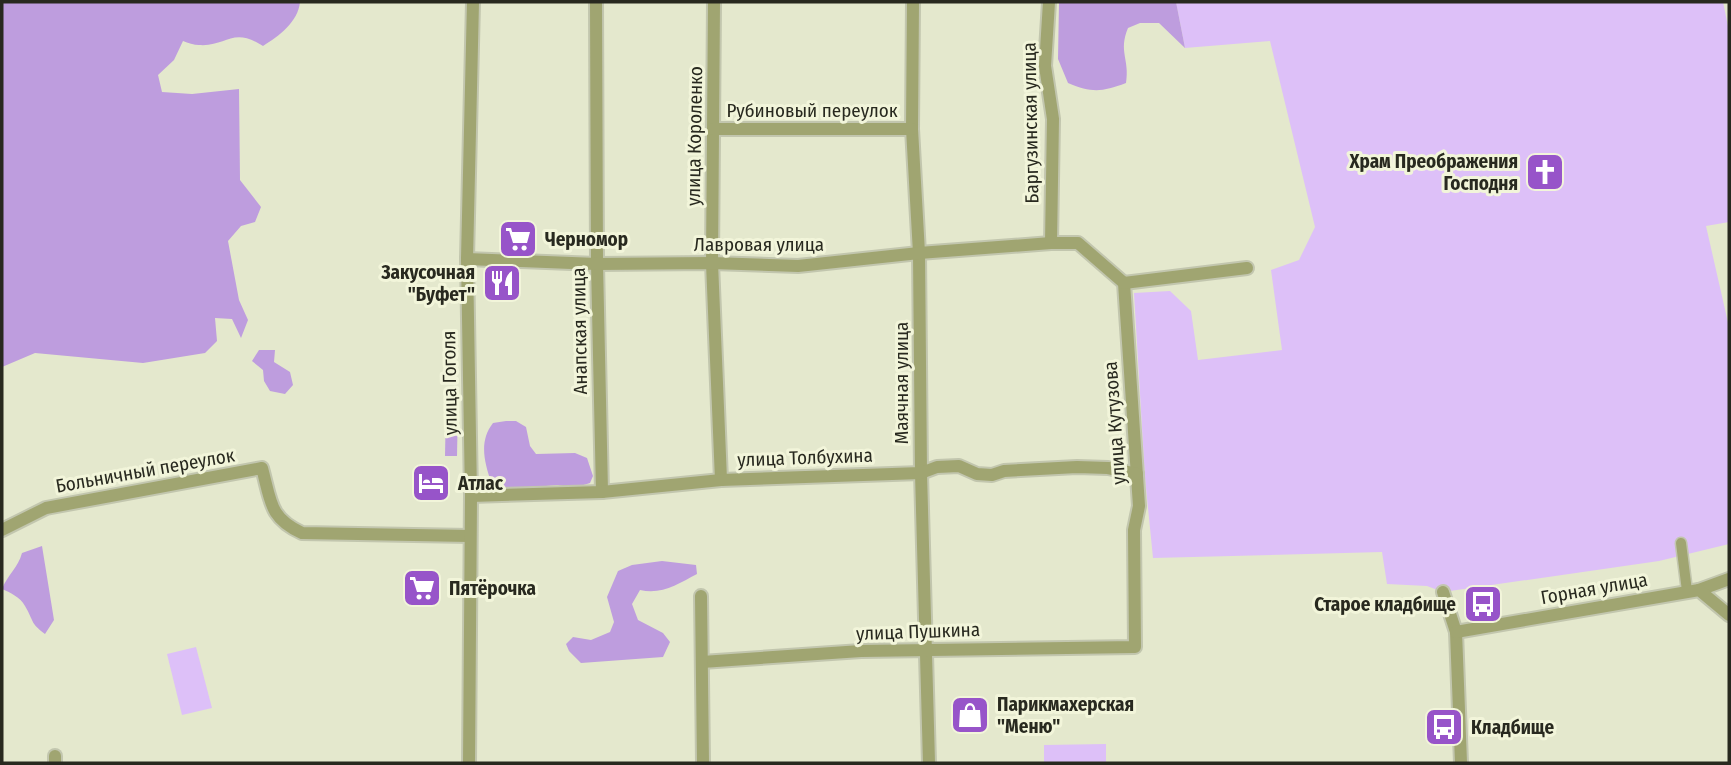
<svg xmlns="http://www.w3.org/2000/svg" width="1731" height="765" font-family="'Fira Sans Condensed',sans-serif">
<rect width="100%" height="100%" fill="#e4e8cd"/>
<g fill="#ddc0f8">
<polygon points="1176,2 1723,2 1729,31 1729,222 1706,226 1729,327 1729,544 1659,561 1443,592 1427,586 1387,584 1382,552 1153,558 1145,478 1134,293 1170,291 1191,311 1198,360 1282,350 1271,270 1299,260 1315,227 1270,41 1185,48"/>
<polygon points="196,647 212,708 182,715 167,654"/>
<polygon points="1106,744 1106,763 1044,763 1044,745"/>
</g>
<g fill="#be9dde">
<path d="M2,2H300C298,22 279,36 263,46C232,26 227,47 199,45C194,45 188,43 183,41L174,60L158,75L162,92L192,94L239,89L240,180L261,207L255,222L241,226L228,241L239,300L248,320L241,338L232,319L215,318L217,341L205,353L143,363L35,353L2,367Z"/>
<path d="M1059,2H1176L1185,48L1159,23H1140L1128,28C1118,52 1130,59 1126,83C1102,92 1092,93 1068,83L1058,59Z"/>
<polygon points="259,350 275,350 274,362 290,372 293,385 285,394 270,391 264,381 263,370 252,361"/>
<polygon points="446,404 458,404 457,456 445,456"/>
<path d="M506,421H516L526,427L530,446L536,454L575,453L587,458L593,476L590,483L574,488L558,485L510,489L491,482C484,461 479,441 493,423Z"/>
<path d="M42,546L54,620L45,634C30,623 34,621 25,606C20,597 11,593 2,589C8,574 18,568 22,553Z"/>
<path d="M662,561L696,565L697,574C678,584 662,595 640,590L632,604L638,620L663,633L670,642L663,657L581,663L569,651L566,644L573,637L591,640L610,632L614,622L607,597L618,571L632,565Z"/>
</g>
<g fill="none" stroke-linecap="round" stroke-linejoin="round">
<defs>
<polyline id="pedestrian" points="1681,543 1687,591"/>
<g id="minor">
<polyline points="596,2 597,264 602,492"/>
<polyline points="714,2 712,263 721,480"/>
<polyline points="913,2 912,129 919,253 921,473 929,763"/>
<polyline points="1049,2 1045,66 1053,119 1051,243"/>
<polyline points="713,129 912,129"/>
<polyline points="467,259 597,264 712,263 798,266 919,253 1051,243 1078,243 1124,283 1139,506 1134,530 1135,647 861,651 702,662"/>
<polyline points="1124,283 1247,268"/>
<polyline points="471,496 602,492 721,480 921,473 937,467 959,466 977,474 992,475 1004,471 1077,467 1108,468 1137,474"/>
<path d="M2,530L46,508L262,468C271,501 269,518 302,533L470,536"/>
<polyline points="1699,590 1729,579"/>
<polyline points="1443,592 1456,632 1461,763"/>
<polyline points="701,596 703,763"/>
<polyline points="1456,632 1699,590 1729,615"/>
<polyline points="55,763 55,756"/>
<polyline points="469,763 471,496 467,259 473,2"/>
</g>
</defs>
<use href="#pedestrian" stroke="#c2c6ae" stroke-width="13"/>
<use href="#minor" stroke="#c2c6ae" stroke-width="16"/>
<use href="#pedestrian" stroke="#a0a571" stroke-width="10"/>
<use href="#minor" stroke="#a0a571" stroke-width="12"/>
</g>
<defs>
<symbol id="church-square" viewBox="-11 -11 22 22"><rect x="-9" y="-9" width="18" height="18" rx="4" fill="#9754c9" stroke="#f2f5da"/><path d="M-1.2-6h2.4v3.5h3.3v2.4h-3.3V6h-2.4V-.1h-3.3v-2.4h3.3Z" fill="#fff"/></symbol>
<symbol id="supermarket-square" viewBox="-11 -11 22 22"><rect x="-9" y="-9" width="18" height="18" rx="4" fill="#9754c9" stroke="#f2f5da"/><path d="M-6-5.5h2.5l.6 2H6L4.5 2H-2.5L-4.4-4H-6ZM-1.5 3.2a1.3 1.3 0 1 0 .1 0ZM3 3.2a1.3 1.3 0 1 0 .1 0Z" fill="#fff"/></symbol>
<symbol id="restaurant-square" viewBox="-11 -11 22 22"><rect x="-9" y="-9" width="18" height="18" rx="4" fill="#9754c9" stroke="#f2f5da"/><path d="M-5-6h1v4h1v-4h1v4h1v-4h1v5L-1.5 .5V6h-2V.5L-5-1ZM5-6V6H3V1.5H1.5Q1.5-4 5-6Z" fill="#fff"/></symbol>
<symbol id="hotel-square" viewBox="-11 -11 22 22"><rect x="-9" y="-9" width="18" height="18" rx="4" fill="#9754c9" stroke="#f2f5da"/><path d="M-6-4.5h1.5V1H6V5H4.5V3h-9V5H-6ZM-4 0a1.8 1.8 0 1 1 3.6 0ZM.5 0V-2.5h3Q6-2.5 6 0Z" fill="#fff"/></symbol>
<symbol id="bus-square" viewBox="-11 -11 22 22"><rect x="-9" y="-9" width="18" height="18" rx="4" fill="#9754c9" stroke="#f2f5da"/><path d="M-5-6H5V4H4V6H2V4H-2V6H-4V4H-5ZM-3.5-4V0h7V-4ZM-3.5 1.2v1.5H-2V1.2ZM2 1.2v1.5H3.5V1.2Z" fill="#fff"/></symbol>
<symbol id="shop-square" viewBox="-11 -11 22 22"><rect x="-9" y="-9" width="18" height="18" rx="4" fill="#9754c9" stroke="#f2f5da"/><path d="M-5-2.5h2.3a2.7 3.5 0 0 1 5.4 0H5L5.5 6h-11ZM-1.5-2.5h3a1.5 2.3 0 0 0-3 0Z" fill="#fff"/></symbol>
</defs>
<g fill-rule="evenodd">
<use href="#church-square" x="1523" y="150" width="44" height="44"/>
<use href="#supermarket-square" x="496" y="217" width="44" height="44"/>
<use href="#restaurant-square" x="480" y="261" width="44" height="44"/>
<use href="#hotel-square" x="409" y="461" width="44" height="44"/>
<use href="#supermarket-square" x="400" y="566" width="44" height="44"/>
<use href="#bus-square" x="1461" y="582" width="44" height="44"/>
<use href="#shop-square" x="948" y="693" width="44" height="44"/>
<use href="#bus-square" x="1422" y="705" width="44" height="44"/>
</g>
<g text-anchor="middle" stroke-width="6" stroke-linejoin="round" paint-order="stroke">
<g font-size="19" fill="#28291f" stroke="#f2f5da">
<text x="812" y="117">Рубиновый переулок</text>
<text transform="translate(1030 123) rotate(-91)" y="7">Баргузинская улица</text>
<text transform="translate(694 136) rotate(-89)" y="7">улица Короленко</text>
<text x="759" y="251">Лавровая улица</text>
<text transform="translate(579 331) rotate(-91)" y="7">Анапская улица</text>
<text transform="translate(449 383) rotate(-91)" y="7">улица Гоголя</text>
<text transform="translate(901 383) rotate(-90)" y="7">Маячная улица</text>
<text transform="translate(1114 423) rotate(-94)" y="7">улица Кутузова</text>
<text transform="translate(805 457) rotate(-2)" y="7">улица Толбухина</text>
<text transform="translate(145 470) rotate(-10)" y="7">Больничный переулок</text>
<text transform="translate(1594 588) rotate(-10)" y="7">Горная улица</text>
<text transform="translate(918 631) rotate(-2)" y="7">улица Пушкина</text>
</g>
<g font-size="19" font-weight="bold" fill="#28291f" stroke="#f2f5da" text-anchor="start">
<text x="1518" y="168" text-anchor="end">Храм Преображения<tspan x="1518" dy="22">Господня</tspan></text>
<text x="545" y="246">Черномор</text>
<text x="475" y="279" text-anchor="end">Закусочная<tspan x="475" dy="22">"Буфет"</tspan></text>
<text x="458" y="490">Атлас</text>
<text x="449" y="595">Пятёрочка</text>
<text x="1456" y="611" text-anchor="end">Старое кладбище</text>
<text x="997" y="711">Парикмахерская<tspan x="997" dy="22">"Меню"</tspan></text>
<text x="1471" y="734">Кладбище</text>
</g>
</g>
<rect width="1731" height="765" fill="none" stroke="#28291f" stroke-width="7"/>
</svg>
